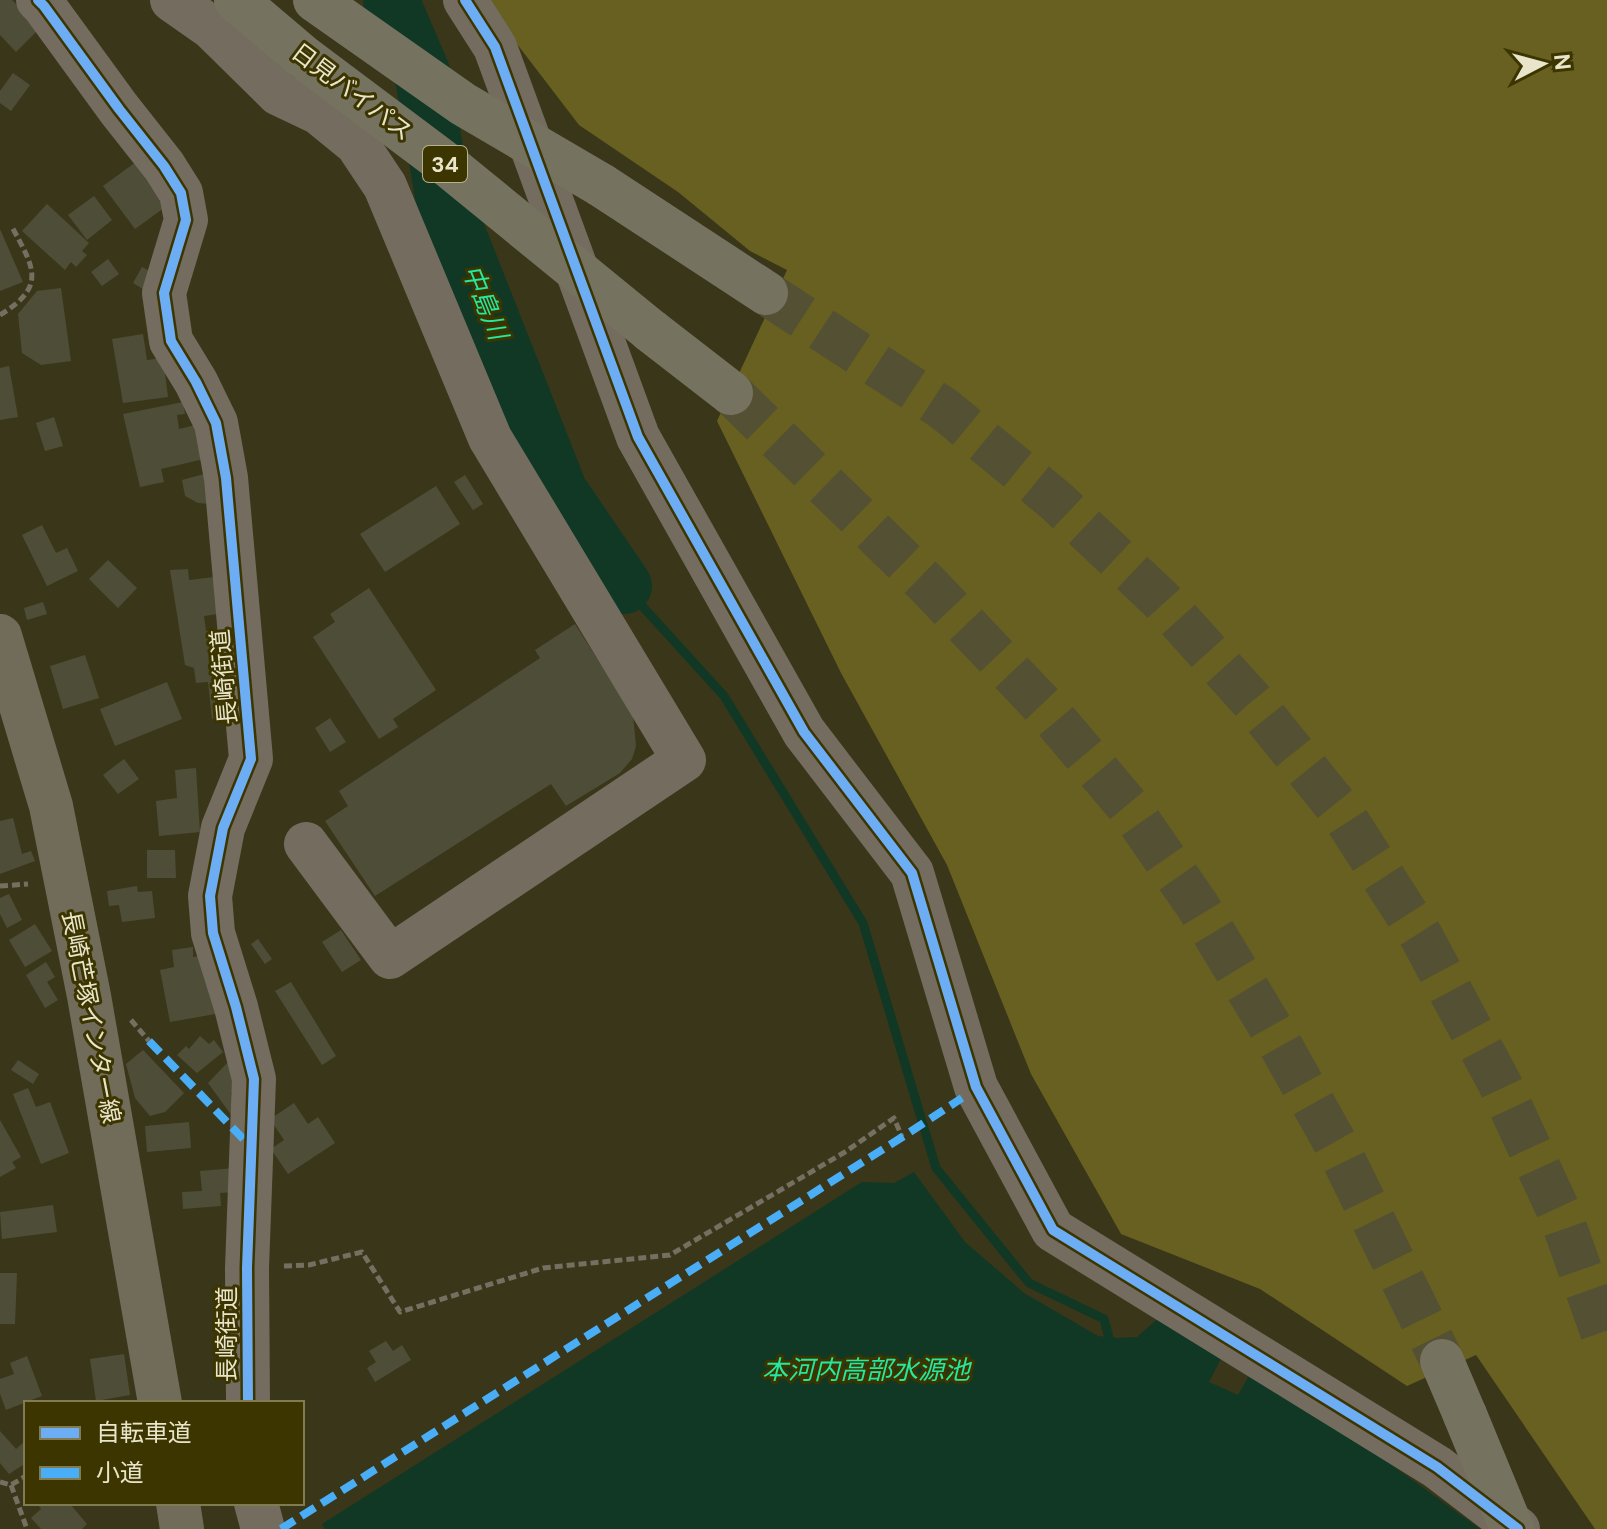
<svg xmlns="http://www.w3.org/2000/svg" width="1607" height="1529" font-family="'DM Sans','Noto Sans JP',sans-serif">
<rect width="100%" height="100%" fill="#3a3619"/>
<polygon fill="#686020" points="489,0 1607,0 1607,1529 1595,1529 1476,1355 1407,1386 1260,1289 1121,1234 1031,1074 947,865 841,673 717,421 787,270 750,251 678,192 579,125 507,31"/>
<polygon fill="#103825" points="914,1172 965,1242 1024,1293 1098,1336 1117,1338 1137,1337 1162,1315 1223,1355 1209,1382 1238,1395 1251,1372 1353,1437 1480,1529 325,1529 322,1524 862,1182 894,1183"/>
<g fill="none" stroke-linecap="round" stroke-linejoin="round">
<polyline stroke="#103825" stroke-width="9" points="624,586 724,696 863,923 936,1168 1029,1283 1104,1319 1112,1349"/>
<polyline stroke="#103825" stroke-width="56" points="391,0 422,72 443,196 560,492 624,586"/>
</g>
<g fill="#4e4e38">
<polygon points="0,0 12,0 40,28 16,52 0,35"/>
<polygon points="13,73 30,85 11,111 0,103 0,91"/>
<polygon points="136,162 168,205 135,229 103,186"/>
<polygon points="94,196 112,220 87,240 68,215"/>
<polygon points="47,204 89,243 82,251 87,255 76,267 71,262 65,270 22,231"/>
<polygon points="0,229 23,282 0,291"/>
<polygon points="108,259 119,274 102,286 91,272"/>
<polygon points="142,267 155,274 146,291 133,283"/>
<polygon points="61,288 71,361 41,365 22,353 18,314 37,291"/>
<polygon points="143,334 147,360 163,358 168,397 123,403 112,339"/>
<polygon points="9,366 18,417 0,420 0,368"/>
<polygon points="183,402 185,414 177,415 179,429 196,425 204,459 161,469 164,482 140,487 123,414"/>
<polygon points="54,417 63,446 45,451 36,423"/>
<polygon points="208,473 210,504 198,503 185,496 182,480"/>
<polygon points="465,475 483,504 473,510 454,482"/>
<polygon points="436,486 460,524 385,572 360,534"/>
<polygon points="42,525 56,553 67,548 78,571 47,586 22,535"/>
<polygon points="108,560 137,588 118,608 89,579"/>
<polygon points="188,569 189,580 214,577 218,614 204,616 206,631 223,629 233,716 212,719 208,682 196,683 194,668 185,665 170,570"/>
<polygon points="369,588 436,690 393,719 398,727 379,739 313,637 335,622 330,614"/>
<polygon points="43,602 47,614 27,620 24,608"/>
<polygon points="575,624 633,715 636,746 632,759 620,773 566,806 551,784 375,896 325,821 348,806 339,791 540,658 535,650"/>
<polygon points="85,655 99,698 63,709 50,666"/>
<polygon points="167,682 182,719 115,746 100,709"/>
<polygon points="330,718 346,742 330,752 315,728"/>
<polygon points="124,759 139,779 118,794 103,775"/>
<polygon points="196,768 200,832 159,836 156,801 177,798 175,770"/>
<polygon points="13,818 22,854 31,851 35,861 0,874 0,821"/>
<polygon points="147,850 175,850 176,878 147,878"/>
<polygon points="137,886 138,892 152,891 155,918 122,922 119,905 109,906 107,891"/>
<polygon points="9,894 22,920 7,928 0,914 0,898"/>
<polygon points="35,924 52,951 25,967 9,940"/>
<polygon points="341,930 361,960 342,972 322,942"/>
<polygon points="258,939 272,959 265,964 251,944"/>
<polygon points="193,947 193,957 209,954 221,1013 170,1022 160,970 174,967 172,950"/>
<polygon points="46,962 55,977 47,982 58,1000 45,1008 26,975"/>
<polygon points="291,982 336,1056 322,1065 275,991"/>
<polygon points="200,1036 209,1044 214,1040 223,1052 197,1073 177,1055 186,1046 189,1049"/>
<polygon points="143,1050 184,1093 165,1112 150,1116 135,1098 126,1064"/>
<polygon points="18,1060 39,1074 33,1084 11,1070"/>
<polygon points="230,1060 246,1078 231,1093 237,1110 232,1116 208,1083"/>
<polygon points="28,1088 36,1107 50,1102 69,1153 41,1164 13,1094"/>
<polygon points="294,1103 308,1124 318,1117 335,1143 288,1174 271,1149 284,1140 270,1119"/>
<polygon points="0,1120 21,1157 12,1162 16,1168 0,1177"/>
<polygon points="189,1122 191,1148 147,1152 145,1126"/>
<polygon points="234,1168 235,1192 220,1193 221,1206 183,1209 182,1192 202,1191 200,1171"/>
<polygon points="53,1205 57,1232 2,1239 0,1212"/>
<polygon points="0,1273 17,1273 15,1324 0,1324"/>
<polygon points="386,1341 393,1351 402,1345 411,1360 375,1382 367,1368 376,1362 369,1351"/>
<polygon points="124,1354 130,1395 96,1401 90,1359"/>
<polygon points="27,1356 42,1396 6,1410 0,1394 0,1379 14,1374 10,1363"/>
<polygon points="0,1431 16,1449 23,1443 26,1447 26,1463 9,1474 0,1463"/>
<polygon points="37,1503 69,1503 87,1524 82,1529 41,1529 31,1518 41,1509"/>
</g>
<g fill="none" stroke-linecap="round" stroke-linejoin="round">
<g stroke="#545034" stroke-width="44" stroke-dasharray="44 22" stroke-linecap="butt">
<polyline points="766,293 944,409 1055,500 1160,599 1252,701 1342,813 1421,936 1500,1084 1561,1216 1607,1346"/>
<polyline points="731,393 929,586 1046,709 1131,810 1197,905 1268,1023 1338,1148 1442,1361"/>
</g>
<g stroke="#756f61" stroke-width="5" stroke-dasharray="8 4" stroke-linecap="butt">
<path d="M0,315C47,286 34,268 12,227"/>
<polyline points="0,886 28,884"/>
<polyline points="131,1020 149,1041"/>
<polyline points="284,1266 309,1265 362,1252 400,1312 543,1268 670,1255 845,1152 894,1118 902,1137"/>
<polyline points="0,1482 11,1485 26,1476"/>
<polyline points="11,1485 27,1529"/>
</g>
<g stroke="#736c5f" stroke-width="44">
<polyline points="38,0 44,6 119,109 164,166 181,193 186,220 164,293 171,341 196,382 216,423 226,478 251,759 223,828 210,896 213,933 236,1007 254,1079 247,1268 248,1403"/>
<polyline points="172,0 212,28 279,94 319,113 357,144 385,186 490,438 684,760 390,957 306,844"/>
<polyline points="465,0 495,47 638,437 804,732 912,873 976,1087 1053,1230 1437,1467 1518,1529"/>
<polyline points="256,1503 263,1529"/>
</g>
<g stroke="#716b5a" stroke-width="44">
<polyline points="0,636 51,806 89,996 160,1403"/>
<polyline points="178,1503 182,1529"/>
</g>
<g stroke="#767260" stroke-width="44">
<polyline points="601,185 766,293"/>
<polyline points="651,331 731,393"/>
<polyline points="1442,1361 1465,1415"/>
</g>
<g stroke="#767260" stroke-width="44">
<polyline points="236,0 302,56 450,167 651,331"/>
<polyline points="315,0 463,104 601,185"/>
<polyline points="1465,1415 1512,1529"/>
</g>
<g stroke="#49aef6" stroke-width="8" stroke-dasharray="16 8" stroke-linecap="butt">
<polyline points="149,1041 251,1147"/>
<polyline points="281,1529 907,1134 962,1098"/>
</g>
<defs>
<g id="cycleway">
<polyline points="38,0 44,6 119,109 164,166 181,193 186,220 164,293 171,341 196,382 216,423 226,478 251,759 223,828 210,896 213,933 236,1007 254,1079 247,1268 248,1403"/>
<polyline points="465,0 495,47 638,437 804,732 912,873 976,1087 1053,1230 1437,1467 1518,1529"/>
</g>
</defs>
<use href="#cycleway" stroke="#3d3500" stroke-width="15"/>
<use href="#cycleway" stroke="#6dadf4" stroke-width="10"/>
</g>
<g text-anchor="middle" stroke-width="6" stroke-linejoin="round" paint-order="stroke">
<rect fill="#3d3500" stroke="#b5b08e" stroke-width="2" x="423" y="146" width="44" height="36" rx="6"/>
<g font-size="22" font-weight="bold" fill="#e8e5cb">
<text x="445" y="172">34</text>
</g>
<g font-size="24" fill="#e8e5cb" stroke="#3d3500">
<text transform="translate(352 92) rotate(37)" y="8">日見バイパス</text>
<text transform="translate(224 677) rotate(-95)" y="8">長崎街道</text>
<text transform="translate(91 1017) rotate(79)" y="8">長崎芒塚インター線</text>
<text transform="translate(227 1334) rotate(-90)" y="8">長崎街道</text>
</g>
<g font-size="26" font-style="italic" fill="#23e89f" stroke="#3d3500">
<text transform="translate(485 302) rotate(68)" y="9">中島川</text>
<text x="866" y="1379">本河内高部水源池</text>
</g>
</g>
<rect x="24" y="1401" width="280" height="104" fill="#3d3500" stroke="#817b51" stroke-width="2"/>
<rect x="40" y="1427" width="40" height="12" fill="#6dadf4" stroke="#817b51" stroke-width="2"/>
<text x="96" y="1441" font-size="24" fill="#e8e5cb">自転車道</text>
<rect x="40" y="1467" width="40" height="12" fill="#49aef6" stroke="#817b51" stroke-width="2"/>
<text x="96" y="1481" font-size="24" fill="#e8e5cb">小道</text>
<g transform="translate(1543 64) rotate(84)" stroke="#3d3500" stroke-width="6" paint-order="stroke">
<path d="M0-6L14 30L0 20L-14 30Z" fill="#e8e5cb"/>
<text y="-12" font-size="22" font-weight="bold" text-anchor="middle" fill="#e8e5cb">N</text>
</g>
</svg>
